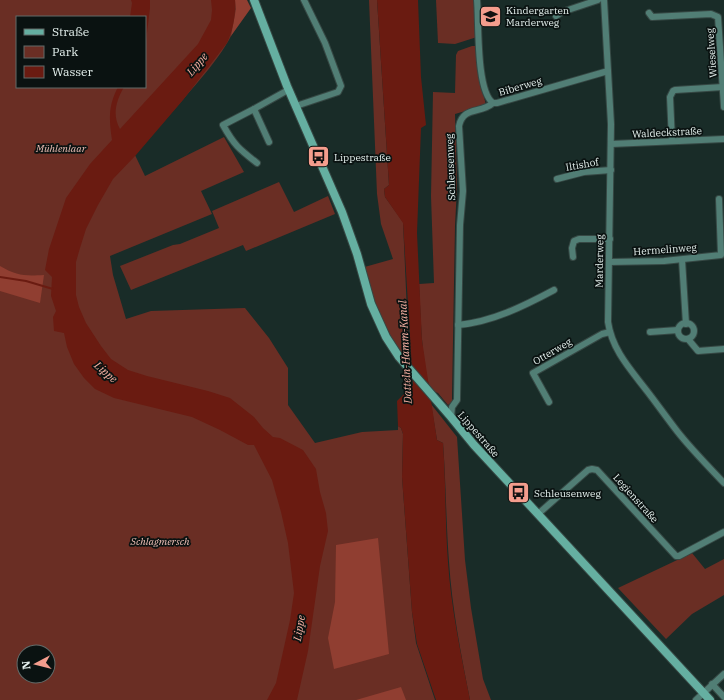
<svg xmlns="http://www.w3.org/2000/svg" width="724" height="700" font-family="'IBM Plex Serif',serif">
<rect width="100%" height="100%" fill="#192c28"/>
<g fill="#6a2e24" fill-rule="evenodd">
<path d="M0,0H243C238,38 210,68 186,96C169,116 152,135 135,155L145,176L224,137L244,172L201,191L212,214L110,256L113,275L126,319L151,311L245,308L269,338L288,368V405L315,443L362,432L398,430V426L401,428L403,434L402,477L412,612L416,643L435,700H0ZM17,17H145V87H17ZM24,652H48V676H24Z"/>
<polygon points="369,0 377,0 389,185 384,189 385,197 403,222 408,335 410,340 412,371 385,332 361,268 393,259 381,224 377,194"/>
<polygon points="436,0 475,0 477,37 455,44 438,43"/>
<path d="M472,46H477L479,78L486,105L455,114L457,187L455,226L452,397V402L448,405L438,393L430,390C421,356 421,319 419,284L434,283L431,196L433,92L455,93L456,55L458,51Z"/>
<polygon points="279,182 294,212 328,196 335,214 246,251 243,245 131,290 120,266 173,245 180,244 219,228 212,211"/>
<path d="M431,404L457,437L465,560L471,608L483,679L491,700H470C461,654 452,608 449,562C446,522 446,483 443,443L437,440Z"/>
<polygon points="692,553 705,569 724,559 724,595 692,614 666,639 618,588"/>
</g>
<g fill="#903e31">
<polygon points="235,0 247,0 251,8 231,36 236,9"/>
<path d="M0,266C17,276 25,276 44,275L40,303L0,291Z"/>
<polygon points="378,538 389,654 334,669 328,638 335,602 336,545"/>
<polygon points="401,687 406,700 356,700"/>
</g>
<g fill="#6a1b11">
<polygon points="131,0 150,0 150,8 145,49 145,17 130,17 132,3"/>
<path d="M211,0H235C236,14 233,30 227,43L183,100L136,155L113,179L98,205L86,229L80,248L76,262V295L79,307L86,323L101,346L111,359L128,370L147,376L208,391L230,398L254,417L263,428L273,437L280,438L303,450L316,469L320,492L326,513L328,531L320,566L308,651L297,700H267L276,683L290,620L294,593L288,543L281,512L272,480L254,445H248L220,430L192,417L114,398L95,389L84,378L74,364L67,347L64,333L54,331L53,317L56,311L51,296L52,277L45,270L49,249L66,198L90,164L112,140C109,119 108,106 118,87H124C116,101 112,115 120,129L198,44L211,20L212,10Z"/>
<path d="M377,0H418L421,77L426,125L421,128L417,233L422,340L437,440L443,443C446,483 445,522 448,562C451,608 461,654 470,700H436L417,644L412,612L402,477L403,434L401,428L398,426L397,401L413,385L403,223L385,197L384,189L389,185Z"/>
</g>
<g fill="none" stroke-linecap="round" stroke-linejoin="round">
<polyline stroke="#6a1b11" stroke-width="2" points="0,277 26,281 53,289"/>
<defs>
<g id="street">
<path d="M477,0C479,22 476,91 493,103H497L608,71"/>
<path d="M604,0L611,124L608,322C612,350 631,370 647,391C657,404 667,418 677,431C691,449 708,466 724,483"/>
<polyline points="649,13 652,17 711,14 718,17 724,107"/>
<polyline points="556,16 562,12 598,0"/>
<polyline points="296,106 338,92 341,86 325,43 304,0"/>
<path d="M254,109L223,125C234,145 239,149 257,163"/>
<polyline points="672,141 670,97 673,91 675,90 723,87"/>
<polyline points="269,142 254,109 288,90"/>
<polyline points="611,144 724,139"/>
<polyline points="557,179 584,172 611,170"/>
<polyline points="573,257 572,248 574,241 579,239 610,239"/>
<polyline points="682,260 686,324"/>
<polyline points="609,262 664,261 721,255 719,199"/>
<circle cx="686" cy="331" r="8"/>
<path d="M458,325C492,322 524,306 554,290"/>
<polyline points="650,332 678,330"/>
<polyline points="688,339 698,351 724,349"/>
<polyline points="549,402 533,373 602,334 610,332"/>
<path d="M451,417L452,407L457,400L460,225L463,191L459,126C463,106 481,114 493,103"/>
<polyline points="538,514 588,470 592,469 597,470 676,556 679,556 724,532"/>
<polyline points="712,684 724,697"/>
<polyline points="696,700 724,674"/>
</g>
<polyline id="secondary" points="254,0 287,86 342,212 357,254 371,304 386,337 399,357 451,417 474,445 710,700"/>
</defs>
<use href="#street" stroke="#364844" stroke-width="8"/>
<use href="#secondary" stroke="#364844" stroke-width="10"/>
<use href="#street" stroke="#517e75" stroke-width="6"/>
<use href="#secondary" stroke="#65afa1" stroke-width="8"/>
</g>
<defs>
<symbol id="school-square" viewBox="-11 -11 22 22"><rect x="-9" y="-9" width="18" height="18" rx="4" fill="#f49d8d" stroke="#0a1211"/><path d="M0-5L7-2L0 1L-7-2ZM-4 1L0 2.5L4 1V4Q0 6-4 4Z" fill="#111"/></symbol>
<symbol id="bus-square" viewBox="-11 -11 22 22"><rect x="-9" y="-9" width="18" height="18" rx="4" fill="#f49d8d" stroke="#0a1211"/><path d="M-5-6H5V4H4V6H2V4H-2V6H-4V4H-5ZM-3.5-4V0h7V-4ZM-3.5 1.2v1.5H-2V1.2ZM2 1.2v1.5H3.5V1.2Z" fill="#111"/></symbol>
</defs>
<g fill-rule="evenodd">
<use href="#school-square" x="478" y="4" width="25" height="25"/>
<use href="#bus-square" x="306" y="144" width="25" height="25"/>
<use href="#bus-square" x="506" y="480" width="25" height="25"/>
</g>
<g text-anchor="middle" stroke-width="3.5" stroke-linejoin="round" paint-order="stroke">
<g font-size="10" fill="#e5f1ee" stroke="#0a1211" text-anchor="start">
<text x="506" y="14">Kindergarten<tspan x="506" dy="12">Marderweg</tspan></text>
<text x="334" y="161">Lippestraße</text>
<text x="534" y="497">Schleusenweg</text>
</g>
<g font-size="10" fill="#e5f1ee" stroke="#0a1211">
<text transform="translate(711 53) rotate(-94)" y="4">Wieselweg</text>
<text transform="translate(520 86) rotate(-16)" y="4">Biberweg</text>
<text transform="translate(667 132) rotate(-3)" y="4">Waldeckstraße</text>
<text transform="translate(582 164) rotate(-10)" y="4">Iltishof</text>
<text transform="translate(450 167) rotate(-92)" y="4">Schleusenweg</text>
<text transform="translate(665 249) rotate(-4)" y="4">Hermelinweg</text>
<text transform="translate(599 261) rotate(-89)" y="4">Marderweg</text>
<text transform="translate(552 351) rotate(-30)" y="4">Otterweg</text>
<text transform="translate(479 434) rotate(49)" y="4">Lippestraße</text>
<text transform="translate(636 498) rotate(48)" y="4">Legienstraße</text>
</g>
<g font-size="10" font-style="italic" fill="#f1c1b8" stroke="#0a1211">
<text x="61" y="152">Mühlenlaar</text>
<text x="160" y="545">Schlagmersch</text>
</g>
<g font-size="11" font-style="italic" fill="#f9b2a4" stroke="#0a1211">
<text transform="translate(197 64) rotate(-50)" y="4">Lippe</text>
<text transform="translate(405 352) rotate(-93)" y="4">Datteln-Hamm-Kanal</text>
<text transform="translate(106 372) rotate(41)" y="4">Lippe</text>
<text transform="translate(299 628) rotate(-80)" y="4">Lippe</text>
</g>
</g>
<rect x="16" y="16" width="130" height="72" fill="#0a1211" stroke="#626b69"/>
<rect x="24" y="29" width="20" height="6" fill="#65afa1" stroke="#626b69"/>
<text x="52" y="36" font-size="12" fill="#e5f1ee">Straße</text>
<rect x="24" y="46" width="20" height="12" fill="#6a2e24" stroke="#626b69"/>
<text x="52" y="56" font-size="12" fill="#e5f1ee">Park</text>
<rect x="24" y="66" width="20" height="12" fill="#6a1b11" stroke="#626b69"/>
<text x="52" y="76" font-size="12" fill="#e5f1ee">Wasser</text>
<g transform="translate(36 664) rotate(263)"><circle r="19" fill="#0a1211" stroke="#626b69"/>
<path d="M0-3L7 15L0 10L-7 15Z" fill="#f49d8d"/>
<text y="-6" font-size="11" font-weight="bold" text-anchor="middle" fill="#e5f1ee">N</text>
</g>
</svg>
